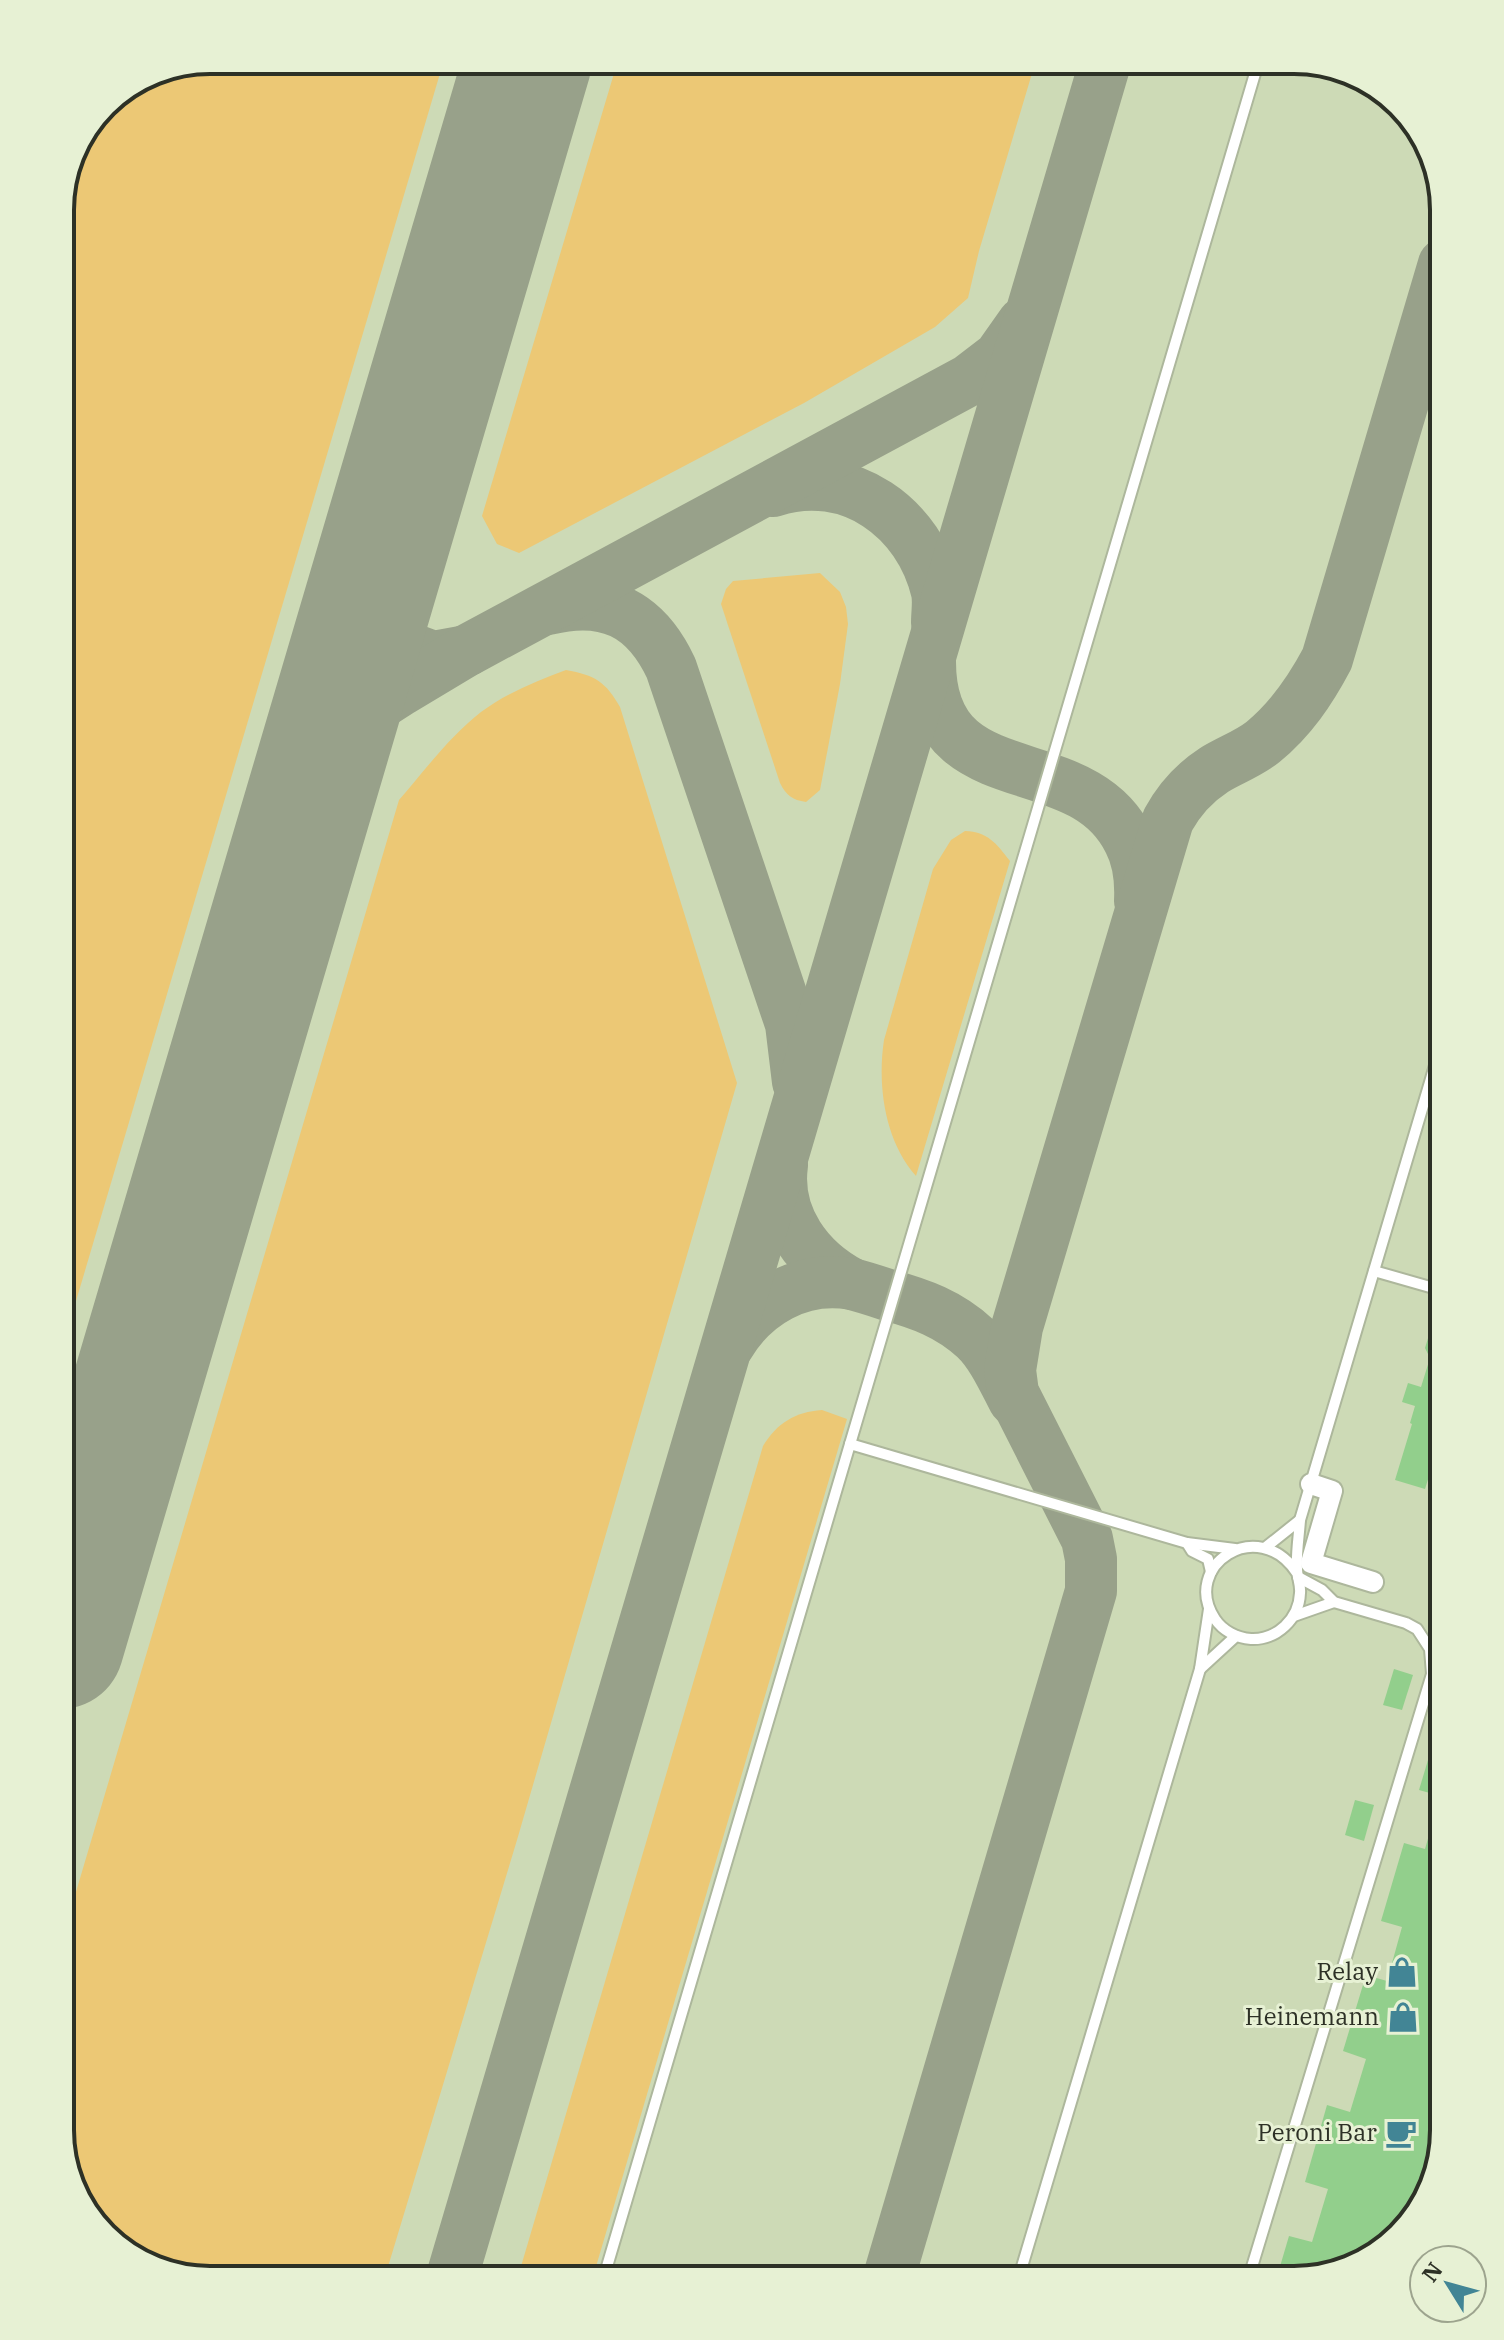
<svg xmlns="http://www.w3.org/2000/svg" width="1504" height="2340" font-family="'IBM Plex Serif',serif">
<rect width="100%" height="100%" fill="#d9e4c7"/>
<polygon fill="#cddab6" points="210,60 1305,60 1377,85 1428,143 1444,210 1444,2077 1440,2089 1424,2085 1413,2104 1444,2113 1444,2131 1424,2206 1361,2264 1294,2280 200,2280 127,2255 76,2197 60,2130 60,200 104,103 153,71"/>
<g fill="#ecc875">
<polygon points="210,60 444,60 60,1355 60,200 104,103 153,71"/>
<polygon points="618,60 1036,60 979,251 968,298 935,327 804,403 519,553 497,544 482,516"/>
<path d="M820,573L840,592L846,607L848,624L840,684L820,790L806,802C792,800 786,795 780,783L721,604L726,589L733,581Z"/>
<path d="M566,670C595,675 606,682 620,707L737,1083L517,1840L384,2280H200L127,2255L76,2197L60,2130V1946L399,800C425,770 450,736 481,712C506,693 537,681 566,670Z"/>
<path d="M965,831C988,832 996,843 1010,861L916,1176C885,1141 877,1086 884,1040L933,869L951,840Z"/>
<path d="M822,1410L847,1419L592,2280H517L763,1446C777,1423 795,1412 822,1410Z"/>
</g>
<g fill="none" stroke-linecap="round" stroke-linejoin="round">
<g stroke="#98a18a" stroke-width="52">
<path d="M773,491C849,466 920,518 937,592C939,602 937,613 937,623"/>
<polyline points="380,563 379,599 388,627 406,647 433,657 466,651"/>
<path d="M548,609C606,595 645,613 671,668L791,1024L798,1082"/>
<path d="M930,662C930,802 1081,742 1129,841C1139,860 1141,880 1140,901"/>
<polyline points="311,796 330,759 349,732 373,708 401,690 466,651 969,380 999,357 1023,323"/>
<path d="M782,1165C775,1217 808,1261 852,1284"/>
<path d="M728,1346C754,1302 801,1275 852,1284C864,1287 876,1291 888,1295C921,1304 949,1314 975,1338C992,1354 1003,1379 1014,1400"/>
<polyline points="451,2280 1106,60"/>
<path d="M888,2280L1091,1591V1559L1087,1539L1013,1393L1010,1370L1017,1327L1168,820C1179,800 1194,783 1214,770C1230,760 1248,754 1263,742C1291,719 1310,691 1327,659L1444,264"/>
</g>
<polyline stroke="#98a18a" stroke-width="128" points="60,1645 528,60"/>
</g>
<g fill="#92cf8c">
<polygon points="1441,1326 1444,1326 1444,1428 1425,1489 1395,1480 1412,1424 1410,1423 1415,1406 1402,1402 1408,1383 1421,1387 1430,1358 1425,1348 1429,1335"/>
<polygon points="1394,1669 1413,1675 1402,1710 1383,1705"/>
<polygon points="1440,1720 1444,1721 1444,1797 1419,1790"/>
<polygon points="1440,1797 1444,1797 1444,2077 1432,2109 1444,2113 1444,2131 1424,2206 1361,2264 1294,2280 1276,2280 1289,2236 1312,2242 1328,2189 1305,2182 1327,2105 1350,2112 1366,2059 1343,2051 1366,1975 1387,1981 1402,1927 1381,1921 1404,1843 1425,1849"/>
<polygon points="1355,1800 1374,1805 1364,1841 1345,1835"/>
</g>
<g fill="none" stroke-linecap="round" stroke-linejoin="round">
<defs>
<g id="lane">
<polyline points="1374,1271 1444,1291"/>
<polyline points="1433,1286 1444,1250"/>
<polyline points="850,1444 1187,1543 1235,1549"/>
<polyline points="1187,1543 1192,1551 1208,1559 1211,1572"/>
<polyline points="1266,1547 1300,1520"/>
<path d="M1297,1573C1258,1514 1180,1566 1215,1619C1223,1631 1237,1638 1251,1639C1277,1640 1299,1619 1300,1593C1301,1585 1297,1577 1297,1569C1296,1553 1299,1536 1300,1520L1444,1035"/>
<polyline points="1294,1616 1334,1602"/>
<polyline points="1200,1669 1236,1636"/>
<polyline points="603,2280 1259,60"/>
<polyline points="1018,2280 1200,1669 1209,1609"/>
<polyline points="1248,2280 1432,1674 1430,1649 1417,1629 1406,1623 1334,1602 1322,1590 1298,1577"/>
</g>
<polyline id="street" points="1311,1484 1332,1491 1311,1563 1373,1582"/>
</defs>
<use href="#lane" stroke="#adb79c" stroke-width="14"/>
<use href="#street" stroke="#adb79c" stroke-width="24"/>
<use href="#lane" stroke="#fff" stroke-width="10"/>
<use href="#street" stroke="#fff" stroke-width="20"/>
</g>
<defs>
<symbol id="shop-bare" viewBox="-9 -9 18 18"><path d="M-5-2.5h2.3a2.7 3.5 0 0 1 5.4 0H5L5.5 6h-11ZM-1.5-2.5h3a1.5 2.3 0 0 0-3 0Z" fill="#428595" stroke="#e7f1d4" stroke-width="2.5" paint-order="stroke"/></symbol>
<symbol id="cafe-bare" viewBox="-9 -9 18 18"><path d="M-5.5-4.5H6V0H3Q3 3.5 0 3.5H-2.5Q-5.5 3.5-5.5 0ZM3-3.2v2h1.7v-2ZM-6 4.5H4V6H-6Z" fill="#428595" stroke="#e7f1d4" stroke-width="2.5" paint-order="stroke"/></symbol>
</defs>
<g fill-rule="evenodd">
<use href="#shop-bare" x="1380" y="1950" width="44" height="44"/>
<use href="#shop-bare" x="1381" y="1995" width="44" height="44"/>
<use href="#cafe-bare" x="1379" y="2111" width="44" height="44"/>
</g>
<g text-anchor="middle" stroke-width="6" stroke-linejoin="round" paint-order="stroke">
<g font-size="24" fill="#2d3126" stroke="#e7f1d4" text-anchor="end">
<text x="1378" y="1980">Relay</text>
<text x="1379" y="2025">Heinemann</text>
<text x="1377" y="2141">Peroni Bar</text>
</g>
</g>
<path d="M0 0H1504V2340H0ZM210 74H1294A136 136 0 0 1 1430 210V2130A136 136 0 0 1 1294 2266H210A136 136 0 0 1 74 2130V210A136 136 0 0 1 210 74Z" fill="#e7f1d4" fill-rule="evenodd"/>
<path fill="none" stroke="#2d3126" stroke-width="4" d="M210 74H1294A136 136 0 0 1 1430 210V2130A136 136 0 0 1 1294 2266H210A136 136 0 0 1 74 2130V210A136 136 0 0 1 210 74Z"/>
<g transform="translate(1448 2284) rotate(307)"><circle r="38" fill="#e7f1d4" stroke="#9da48e" stroke-width="2"/>
<path d="M0-6L14 30L0 20L-14 30Z" fill="#428595"/>
<text y="-12" font-size="22" font-weight="bold" text-anchor="middle" fill="#2d3126">N</text>
</g>
</svg>
